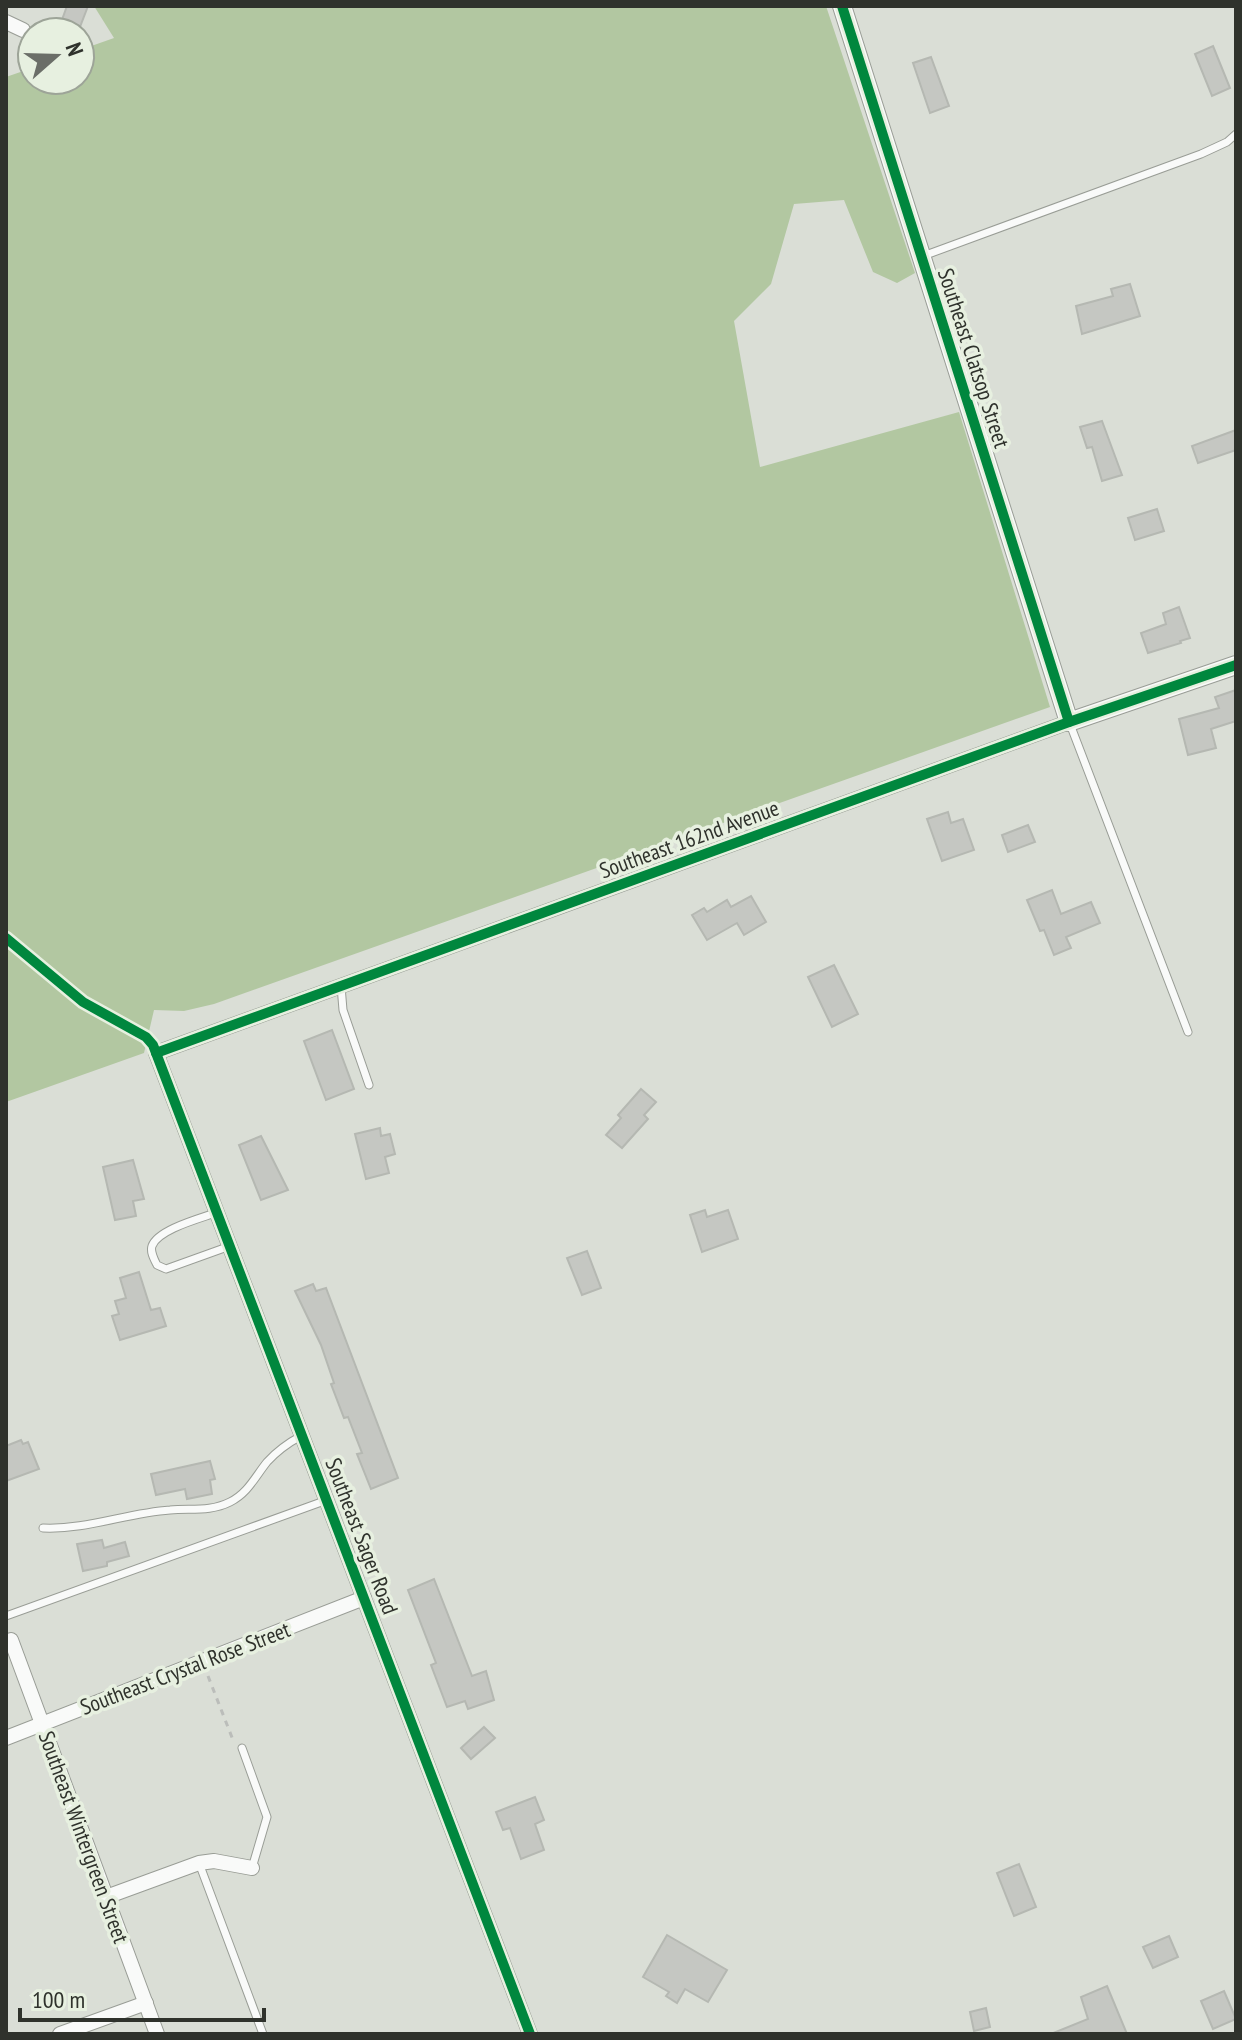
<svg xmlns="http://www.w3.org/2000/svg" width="1242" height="2040" font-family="'PT Sans Narrow',sans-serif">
<rect width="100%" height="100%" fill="#daded6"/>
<polygon fill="#b2c7a1" points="94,6 826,6 915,273 897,283 873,272 844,200 794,204 771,284 734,321 760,467 959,412 1050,707 214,1004 184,1011 154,1010 144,1053 6,1102 6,77 32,68 32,80 80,80 80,50 114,38"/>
<g fill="#c5c7c2" stroke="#b5b8b2" stroke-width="2">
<polygon points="67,6 88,6 78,32 59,28"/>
<polygon points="1213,46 1230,88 1212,96 1195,54"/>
<polygon points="931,57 949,106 930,113 913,63"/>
<polygon points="1130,284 1140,316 1082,334 1076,306 1113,296 1111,289"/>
<polygon points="1102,421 1122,475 1102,481 1092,447 1087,448 1080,427"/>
<polygon points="1236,430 1236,450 1198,463 1192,446"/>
<polygon points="1157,509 1164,531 1135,540 1128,518"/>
<polygon points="1179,607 1190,638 1180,641 1181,643 1148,653 1141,633 1166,624 1163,613"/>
<polygon points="1236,690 1236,721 1211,729 1216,748 1188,755 1179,719 1219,708 1215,697"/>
<polygon points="948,812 951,823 963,819 974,850 942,861 927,819"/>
<polygon points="1028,825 1035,842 1008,852 1002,835"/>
<polygon points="1052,890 1061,914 1091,902 1100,923 1066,937 1071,948 1054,955 1044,930 1040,931 1027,900"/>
<polygon points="751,896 766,922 744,935 737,923 707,940 692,915 704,908 707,912 727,900 731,907"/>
<polygon points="834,965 858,1014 832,1027 808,977"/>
<polygon points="332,1030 354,1089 326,1100 304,1041"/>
<polygon points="641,1089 656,1102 644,1115 648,1119 622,1148 606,1135 621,1118 618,1115"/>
<polygon points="380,1128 381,1136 390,1134 395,1154 385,1157 389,1173 366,1179 355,1134"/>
<polygon points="261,1136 288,1190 261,1200 239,1145"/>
<polygon points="133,1160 144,1199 133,1201 136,1216 115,1220 103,1167"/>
<polygon points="705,1210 707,1217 728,1210 738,1239 702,1252 690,1215"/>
<polygon points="587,1251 601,1288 582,1295 567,1258"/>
<polygon points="139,1272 151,1310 160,1308 166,1326 120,1340 112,1316 119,1314 115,1301 126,1298 120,1278"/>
<polygon points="313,1284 316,1291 326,1288 398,1478 371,1489 357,1454 362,1453 348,1417 344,1418 331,1384 334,1383 321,1345 295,1291"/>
<polygon points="21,1440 23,1444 28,1442 39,1469 6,1481 6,1446"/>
<polygon points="210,1461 215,1479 210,1480 212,1494 187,1499 185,1489 156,1495 151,1474"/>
<polygon points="102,1540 104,1548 125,1542 129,1556 107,1562 107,1566 83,1571 77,1544"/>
<polygon points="434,1579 472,1676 486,1671 494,1700 468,1709 465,1701 447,1707 431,1665 436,1663 408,1590"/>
<polygon points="484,1727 495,1738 471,1759 461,1748"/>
<polygon points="535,1797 544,1820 535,1824 544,1850 521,1859 510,1828 503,1830 496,1812"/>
<polygon points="1019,1864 1036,1907 1014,1916 997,1873"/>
<polygon points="667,1935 727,1970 708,2002 685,1989 677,2003 666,1996 669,1992 643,1977"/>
<polygon points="1169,1936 1178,1957 1153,1968 1143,1947"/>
<polygon points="1107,1986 1127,2034 1051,2034 1088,2019 1081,1997"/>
<polygon points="1224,1991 1236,2019 1213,2029 1201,2001"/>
<polygon points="986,2008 990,2027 974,2031 970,2012"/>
</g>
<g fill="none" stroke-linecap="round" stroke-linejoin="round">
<defs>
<g id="service">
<polyline points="923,256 1201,154 1227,142 1236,134"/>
<polyline points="1070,724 1188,1032"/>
<polyline points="6,938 83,1002 150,1040 156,1053"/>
<polyline points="341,986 343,1010 369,1085"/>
<path d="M218,1212C202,1218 158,1229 152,1246C150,1252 154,1259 157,1265L166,1269L230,1246"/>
<path d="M43,1528C86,1530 127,1513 170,1510C191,1508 210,1512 230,1502C248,1493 255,1477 267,1462C277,1451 288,1443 301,1436"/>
<polyline points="6,1616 327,1500"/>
<polyline points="242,1748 267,1817 252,1868"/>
<polyline points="199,1863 263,2034"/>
</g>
<g id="minor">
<polyline points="6,22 23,30"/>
<polyline points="11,1640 157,2034"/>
<polyline points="6,1738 364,1598"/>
<polyline points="106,1897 199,1863 214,1861 252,1868"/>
<polyline points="60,2034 146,2003"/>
<polyline points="530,2034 156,1053 1069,722"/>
</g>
<polyline id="tertiary" points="842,6 1069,722 1236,665"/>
</defs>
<use href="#service" stroke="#999d96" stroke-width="9"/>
<use href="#minor" stroke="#999d96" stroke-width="16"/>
<use href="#tertiary" stroke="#999d96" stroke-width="20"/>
<polyline stroke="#bbbdba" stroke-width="3" stroke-dasharray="6 6" stroke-linecap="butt" points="208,1676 233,1740"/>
<use href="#service" stroke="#f9faf9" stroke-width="7"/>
<use href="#minor" stroke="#f9faf9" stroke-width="14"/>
<use href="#tertiary" stroke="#f9faf9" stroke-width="18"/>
<defs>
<g id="cycleway">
<polyline points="842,6 1069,722"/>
<polyline points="6,938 83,1002 146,1037 153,1045 530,2034"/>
<polyline points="156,1053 1069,722 1236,665"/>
</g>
</defs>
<use href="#cycleway" stroke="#e7f0e0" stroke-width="15"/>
<use href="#cycleway" stroke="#00873e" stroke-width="10"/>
</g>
<g text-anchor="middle" stroke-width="7" stroke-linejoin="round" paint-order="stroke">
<g font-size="22" fill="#2f322c" stroke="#e7f0e0">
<text transform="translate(974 358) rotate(72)" y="8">Southeast Clatsop Street</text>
<text transform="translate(689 839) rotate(-20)" y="8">Southeast 162nd Avenue</text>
<text transform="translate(362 1536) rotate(69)" y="8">Southeast Sager Road</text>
<text transform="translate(185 1668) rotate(-21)" y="8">Southeast Crystal Rose Street</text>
<text transform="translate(84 1837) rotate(70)" y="8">Southeast Wintergreen Street</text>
</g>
</g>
<rect width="1242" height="2040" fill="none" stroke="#2f322c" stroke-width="16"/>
<g transform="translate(56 56) rotate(70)"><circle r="38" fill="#e7f0e0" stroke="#9da498" stroke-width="2"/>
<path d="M0-6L14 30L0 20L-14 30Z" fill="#6b6e68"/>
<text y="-12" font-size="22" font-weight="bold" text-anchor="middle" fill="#2f322c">N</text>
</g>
<path d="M20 2008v12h244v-12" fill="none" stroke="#2f322c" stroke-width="4"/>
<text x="32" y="2008" font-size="24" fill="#2f322c" stroke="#e7f0e0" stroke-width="6" paint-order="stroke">100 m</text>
</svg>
